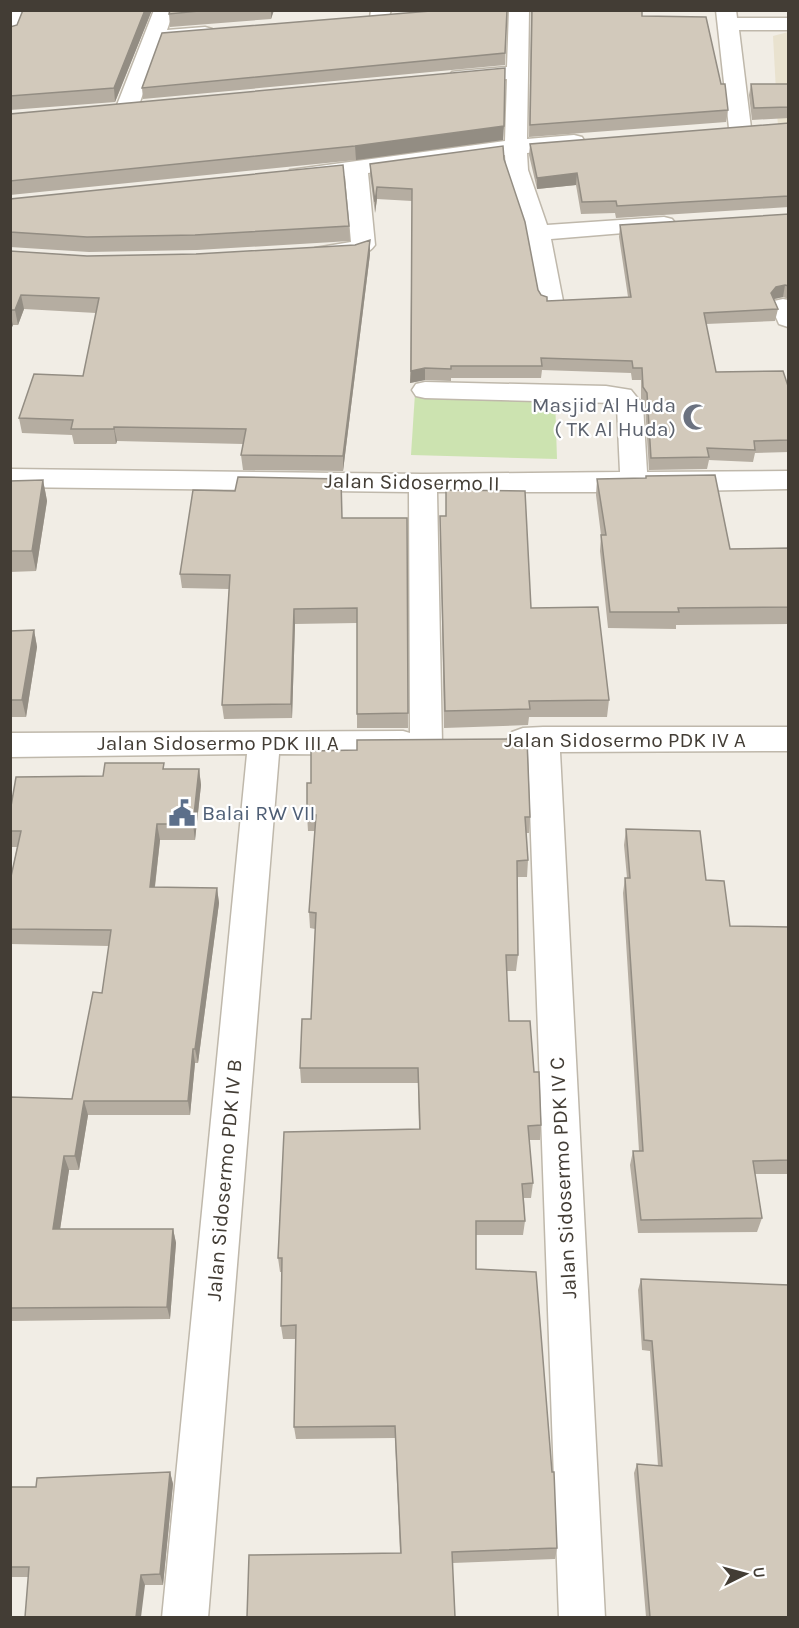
<svg xmlns="http://www.w3.org/2000/svg" width="799" height="1628" font-family="Karla,sans-serif">
<rect width="100%" height="100%" fill="#f1ede5"/>
<polygon fill="#e9e2cf" points="788,32 788,127 778,128 773,36"/>
<polygon fill="#cce3b0" points="415,393 555,397 557,459 411,455"/>
<g fill="none" stroke-linecap="round" stroke-linejoin="round">
<defs>
<g id="minor">
<polygon points="11,10 31,10 17,38 10,40"/>
<polygon points="154,10 174,10 167,30 205,27 212,29 215,33 212,37 162,42 137,110 134,115 126,117 118,115 115,110"/>
<polygon points="371,10 391,10 387,22 373,22 370,18"/>
<path d="M509,10H529L527,139L574,135L582,137L585,142L582,147L527,153L528,170L547,225L664,217L672,219L676,224L672,229L551,239L563,301L560,306L551,308L542,306L539,301L526,233L506,170L505,155L368,173L375,245C364,261 333,262 315,258L312,253L315,248L351,242L345,176L298,182L290,180L287,175L290,170L505,141L507,79L460,83L452,82L449,77L452,72L460,71L507,67Z"/>
<polygon points="716,10 736,10 737,18 788,18 788,30 739,30 751,128 748,133 740,135 732,133 729,128"/>
<polygon points="783,299 788,300 788,327 779,324 771,306 774,301"/>
<path d="M425,382L606,386L631,390L643,405L647,472L788,471V489L634,492H437L442,743L437,751C424,755 416,751 403,755L279,754L208,1618H162L247,754L10,757V733L403,731L410,733L409,492L10,487V469L423,474L620,472L617,406L614,403L425,398L416,396L412,390L416,384Z"/>
<polygon points="543,727 788,727 788,751 560,752 605,1618 559,1618 528,752 512,748 507,740 512,732 523,728"/>
</g>
</defs>
<use href="#minor" stroke="#bfb8ab" stroke-width="3"/>
<use href="#minor" fill="#fff" fill-rule="evenodd"/>
</g>
<g fill="#b5ada1">
<polygon points="23,10 152,10 115,102 10,110 10,27 17,25"/>
<polygon points="170,10 274,10 271,19 170,27 169,14"/>
<polygon points="507,10 505,65 143,99 142,88"/>
<polygon points="531,10 642,10 642,16 721,84 728,110 726,122 529,137"/>
<polygon points="751,84 789,84 789,118 752,120 749,95"/>
<polygon points="10,114 503,140 356,160 10,195"/>
<polygon points="789,123 789,207 616,218 615,213 581,214 576,185 537,189 529,155 530,144"/>
<polygon points="504,159 538,290 541,295 547,301 628,297 619,237 620,225 789,214 789,299 783,297 774,299 778,309 775,321 706,324 716,372 789,389 789,452 755,453 753,462 709,460 707,469 649,470 645,405 641,399 641,380 632,380 631,373 542,370 541,378 451,378 451,381 425,380 410,383 412,201 377,199 375,213 370,176 370,164"/>
<polygon points="10,199 349,226 350,241 197,250 89,252 10,247"/>
<polygon points="10,251 87,256 370,254 343,471 243,470 241,455 243,444 117,441 116,444 74,444 72,435 22,433 19,418 83,376 96,313 24,309 18,325 13,325 10,331"/>
<polygon points="597,479 730,549 789,548 789,624 676,625 676,629 608,628 600,551 601,535 596,495"/>
<polygon points="43,480 47,501 36,571 10,572 10,481"/>
<polygon points="440,516 531,608 609,700 607,717 529,717 528,725 444,728"/>
<polygon points="342,518 407,518 408,728 357,728 357,623 295,624 292,718 224,719 222,705 229,589 182,588 180,574"/>
<polygon points="34,630 37,647 26,717 10,717 10,631"/>
<polygon points="165,769 199,769 201,785 195,840 160,840 155,887 217,888 219,903 198,1063 195,1063 190,1115 88,1115 79,1170 69,1170 60,1229 173,1229 176,1243 170,1319 10,1321 10,1097 72,1099 102,993 109,946 10,944 10,881 17,847 11,847 10,844 10,812 103,776"/>
<polygon points="307,815 530,817 529,833 526,833 528,860 527,877 517,877 518,955 516,971 506,971 509,1021 534,1072 541,1125 540,1140 529,1140 533,1183 531,1198 524,1198 525,1221 523,1235 476,1235 476,1269 557,1548 555,1559 453,1563 400,1553 395,1438 296,1439 294,1427 296,1339 283,1339 281,1326 282,1272 280,1272 278,1258 419,1129 418,1083 301,1083 300,1068 311,1019 315,929 310,928 309,912 315,831 308,831"/>
<polygon points="626,829 706,880 730,926 789,927 789,1174 755,1174 762,1218 757,1232 638,1233 630,1165 633,1151 639,1151 623,893 625,878 627,878 624,845"/>
<polygon points="641,1279 789,1617 646,1617 634,1473 637,1464 658,1466 650,1351 642,1350 638,1290"/>
<polygon points="170,1472 173,1484 163,1585 145,1585 28,1577 10,1577 10,1487 36,1487"/>
</g>
<g fill="#938d83">
<polygon points="145,10 152,10 115,102 114,88"/>
<polygon points="271,10 274,10 271,19"/>
<polygon points="504,126 503,140 356,160 355,146"/>
<polygon points="577,173 576,185 537,189 537,178"/>
<polygon points="377,187 377,199 375,213 375,202"/>
<polygon points="370,240 370,254 343,471 343,456"/>
<polygon points="785,285 783,297 774,299 771,293 776,287"/>
<polygon points="21,295 24,309 18,325 15,310"/>
<polygon points="10,313 13,325 10,331"/>
<polygon points="425,368 425,380 410,383 411,371"/>
<polygon points="114,427 117,441 116,444 114,429"/>
<polygon points="43,480 47,501 36,571 32,551"/>
<polygon points="294,609 295,624 292,718 291,704"/>
<polygon points="34,630 37,647 26,717 22,700"/>
<polygon points="199,769 201,785 195,840 193,824"/>
<polygon points="157,824 160,840 153,902 150,887"/>
<polygon points="217,888 219,903 198,1063 195,1049"/>
<polygon points="193,1049 195,1063 190,1115 188,1101"/>
<polygon points="84,1101 88,1115 79,1170 75,1156"/>
<polygon points="64,1156 69,1170 58,1243 53,1229"/>
<polygon points="173,1229 176,1243 170,1319 167,1307"/>
<polygon points="170,1472 173,1484 163,1585 160,1574"/>
<polygon points="141,1575 145,1585 141,1617 136,1617"/>
</g>
<g fill="#d2c9bb" stroke="#938d83" stroke-width="1.5">
<polygon points="23,10 145,10 114,88 10,96 10,27 17,25"/>
<polygon points="170,10 209,10 169,14"/>
<polygon points="443,10 507,10 505,53 142,88 162,33"/>
<polygon points="532,10 642,10 642,16 706,17 721,84 725,84 728,110 530,125"/>
<polygon points="505,68 504,126 355,146 10,181 10,114"/>
<polygon points="751,84 789,84 789,107 754,108"/>
<polygon points="789,123 789,196 617,206 616,201 582,202 577,173 537,178 530,144"/>
<polygon points="503,146 504,159 525,222 538,290 541,295 547,297 547,301 631,297 620,225 789,214 789,286 785,285 776,287 771,293 778,309 704,313 716,372 783,371 789,389 789,440 754,441 755,450 707,448 709,457 651,458 647,393 643,387 642,368 633,368 632,361 541,358 542,366 451,366 451,369 425,368 411,371 412,189 377,187 375,202 370,164"/>
<polygon points="343,165 349,226 195,235 87,237 10,232 10,199"/>
<polygon points="370,240 343,456 241,455 246,429 114,427 114,429 71,429 73,420 19,418 34,374 83,376 99,298 21,295 15,310 10,310 10,251 87,256 196,254 355,245"/>
<polygon points="715,475 730,549 789,548 789,607 678,608 679,612 610,612 601,535 606,535 597,479 646,478 646,476"/>
<polygon points="238,477 341,479 342,518 407,518 408,713 357,714 357,608 294,609 291,704 222,705 230,575 180,574 193,490 235,491"/>
<polygon points="43,480 32,551 10,551 10,481"/>
<polygon points="446,490 525,491 531,608 598,607 609,700 529,701 530,709 445,711 440,516 446,516"/>
<polygon points="34,630 22,700 10,700 10,631"/>
<polygon points="527,739 530,817 525,817 528,860 517,861 518,955 506,955 509,1021 530,1021 534,1072 539,1072 541,1125 528,1126 533,1183 522,1184 525,1221 476,1221 476,1269 536,1272 552,1472 554,1472 557,1548 452,1552 455,1617 247,1617 249,1555 401,1553 395,1426 294,1427 296,1325 281,1326 282,1258 278,1258 284,1132 420,1129 418,1068 300,1068 302,1019 311,1019 316,913 309,912 316,815 307,815 307,783 311,783 311,751 357,750 357,740"/>
<polygon points="105,763 164,763 163,769 199,769 193,824 157,824 150,887 217,888 195,1049 193,1049 188,1101 84,1101 75,1156 64,1156 53,1229 173,1229 167,1307 10,1308 10,1097 72,1099 93,992 102,993 111,930 10,929 10,881 21,831 10,831 10,812 16,777 103,776"/>
<polygon points="626,829 700,831 706,880 724,881 730,926 789,927 789,1160 753,1161 762,1218 641,1220 633,1151 643,1151 625,878 630,878"/>
<polygon points="641,1279 789,1285 789,1617 650,1617 637,1464 662,1466 652,1341 644,1340"/>
<polygon points="170,1472 160,1574 141,1575 136,1617 25,1617 29,1567 10,1567 10,1487 36,1487 37,1478"/>
</g>
<defs>
<symbol id="mosque-bare" viewBox="-9 -9 18 18"><path d="M3.5-4.9A6 6 0 1 0 3.5 4.9A5 5 0 1 1 3.5-4.9Z" fill="#6b7280" stroke="#fff" stroke-width="2.5" paint-order="stroke"/></symbol>
<symbol id="civic-bare" viewBox="-9 -9 18 18"><path d="M-.6-6.5H3V-4.5H.6V-3L4-1V1h2V6H-6V1h2V-1L-.6-3ZM-1.2 2.5V6h2.4V2.5Z" fill="#5c6f8a" stroke="#fff" stroke-width="2.5" paint-order="stroke"/></symbol>
</defs>
<g fill-rule="evenodd">
<use href="#mosque-bare" x="677" y="398" width="38" height="38"/>
<use href="#civic-bare" x="163" y="794" width="38" height="38"/>
</g>
<g text-anchor="middle" stroke-width="4.5" stroke-linejoin="round" paint-order="stroke">
<g font-size="21" fill="#5b616d" stroke="#fff" text-anchor="end">
<text x="676" y="412">Masjid Al Huda<tspan x="676" dy="24">( TK Al Huda)</tspan></text>
</g>
<g font-size="21" fill="#433d35" stroke="#fff">
<text transform="translate(412 482) rotate(1)" y="7">Jalan Sidosermo II</text>
<text x="625" y="747">Jalan Sidosermo PDK IV A</text>
<text x="218" y="750">Jalan Sidosermo PDK III A</text>
<text transform="translate(563 1178) rotate(-93)" y="7">Jalan Sidosermo PDK IV C</text>
<text transform="translate(224 1180) rotate(-85)" y="7">Jalan Sidosermo PDK IV B</text>
</g>
<g font-size="21" fill="#4e5e75" stroke="#fff" text-anchor="start">
<text x="202" y="820">Balai RW VII</text>
</g>
</g>
<rect width="799" height="1628" fill="none" stroke="#433d35" stroke-width="24"/>
<g transform="translate(745 1574) rotate(84)" stroke="#ffffff" stroke-width="4.5" paint-order="stroke">
<path d="M0-4.5L10 22L0 15L-10 22Z" fill="#433d35"/>
<text y="-9" font-size="16" font-weight="bold" text-anchor="middle" fill="#433d35">U</text>
</g>
</svg>
